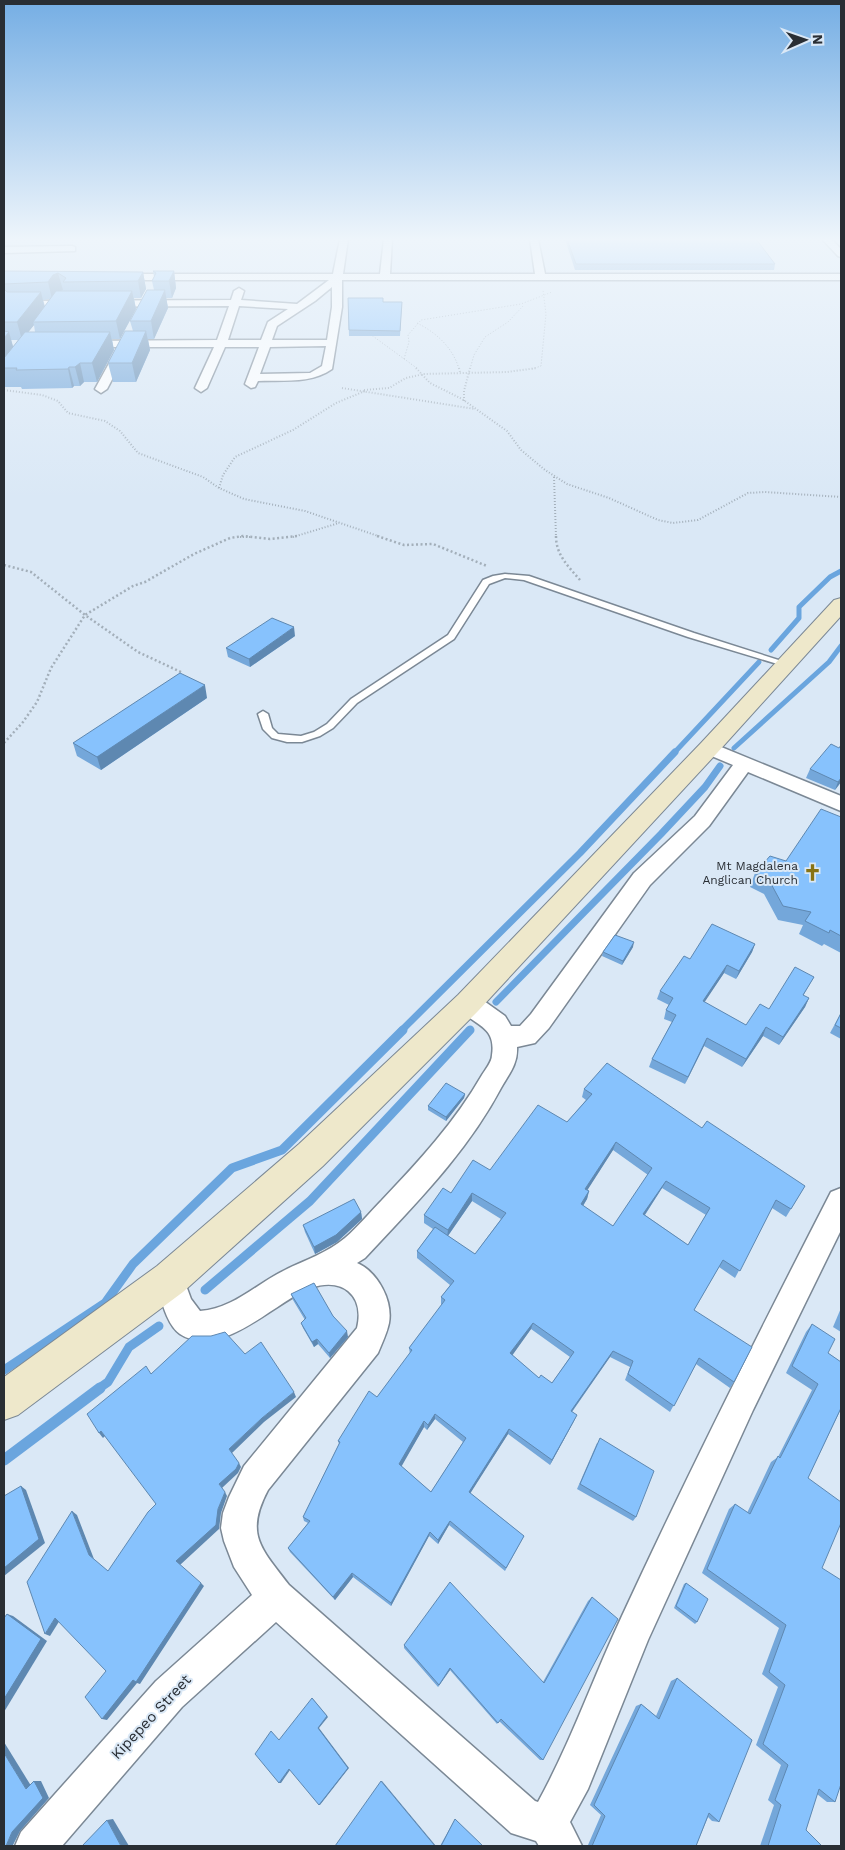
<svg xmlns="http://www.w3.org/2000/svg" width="845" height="1850" font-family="'Work Sans',sans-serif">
<rect width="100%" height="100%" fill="#dae8f6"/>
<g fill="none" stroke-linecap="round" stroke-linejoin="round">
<g stroke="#6aa5de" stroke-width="5">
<polyline points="771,650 799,618 799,607 830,577 841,571"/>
<polyline points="734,748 829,662 841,646"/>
<polyline points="674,753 759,662"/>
</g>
<g stroke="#6aa5de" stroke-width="7">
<polyline points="496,1002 661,834 705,787 720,766"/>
<polyline points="401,1031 580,853 675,752"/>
</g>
<g stroke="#6aa5de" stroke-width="9">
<polyline points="205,1290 310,1201 470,1030"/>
<polyline points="4,1370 105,1303 133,1264 232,1168 282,1150 403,1030"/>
<polyline points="98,1389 108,1382 129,1347 159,1326"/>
</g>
<polyline stroke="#6aa5de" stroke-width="11" points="4,1460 100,1388"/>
<defs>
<polygon id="lane" points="505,574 529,576 694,633 791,664 787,667 784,666 688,637 524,580 505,578 489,584 454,639 357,703 333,728 320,736 302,742 287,742 272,738 263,729 258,714 263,711 268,714 272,728 278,734 301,736 314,732 327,724 351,699 448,635 483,580 493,576"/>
<g id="street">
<path d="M340,239H348L343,274H380L384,239H392L390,274H535L530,239H538L545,274H841V280H342V307L332,369C311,384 283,380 258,381L255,387L251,388L245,384L259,347H225L207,388L201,392L195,388L214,347H129L107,389L101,393L95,389L118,347H83L77,344L83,341L217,340L229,306L13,307L8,304L13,301L231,300L234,291L239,288L244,291L241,300L297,304L329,280H115L110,277L115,274H333ZM332,287V307L327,340H272L277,326L315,301ZM239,306L288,309L268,322L261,340H228ZM326,346L322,366L310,373L260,374L270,347Z"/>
<polygon points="822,239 831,239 841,249 841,257 838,256"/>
<polygon points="72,246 75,247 75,251 4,253 4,247"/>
<path d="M709,742L841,796V811L748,772L709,826L650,885L549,1028L535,1043L517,1047C518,1064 509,1074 501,1088C466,1154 415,1204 365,1258L357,1263C378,1272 393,1301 389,1323C387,1333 382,1343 378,1353L268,1490C244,1535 262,1549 289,1585L535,1801L538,1802C571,1742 593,1678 622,1616C688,1473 759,1332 831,1192L841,1188V1230L753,1410L648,1640L588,1789L570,1822L582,1846H539L536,1841L511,1833L276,1622L182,1707L62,1846H15L21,1832L156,1681L252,1595L234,1567L224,1541L221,1528L223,1513L229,1497L244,1466L357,1328C365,1295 342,1277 311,1288C275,1301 222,1361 180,1334C165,1323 161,1296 155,1279L160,1269L170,1264L180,1269L191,1299L200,1311C233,1309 256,1284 285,1270C305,1260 327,1253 345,1238C358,1227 370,1212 382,1200C419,1161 455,1122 482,1075C485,1070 492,1062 492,1055C497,1022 468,1026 456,1003L459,996L468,993L477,996L505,1016L511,1026H520L531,1014L634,873L695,816L733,765L702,752L700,748L702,744Z"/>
</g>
<polygon id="secondary" points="841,598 841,616 717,753 478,1011 323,1166 183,1292 18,1415 4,1420 4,1377 157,1266 299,1144 458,995 701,743 834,600"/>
</defs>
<use href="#lane" stroke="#7b8895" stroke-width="3"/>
<use href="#street" stroke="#7b8895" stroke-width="3"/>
<use href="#secondary" stroke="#7b8895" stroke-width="2"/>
<g stroke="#a3afba" stroke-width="1" stroke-dasharray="1 2" stroke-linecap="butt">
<path d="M417,323C437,333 453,348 459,369"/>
<polyline points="370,334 418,369"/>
<polyline points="404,359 409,342 408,335 421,320 521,304 552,292"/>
<polyline points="470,369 474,355 485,337 508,322 524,305"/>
<polyline points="532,369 541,366 546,314 543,290"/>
</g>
<g stroke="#a3afba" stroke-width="2" stroke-dasharray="1 2" stroke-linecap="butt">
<polyline points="416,368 430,383 462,399 507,431 521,450 545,470 567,484 609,498 658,520 673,523 698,520 748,493 765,492 841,497"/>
<polyline points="459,368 460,372"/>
<polyline points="342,388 475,409"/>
<polyline points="4,390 42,395 58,401 68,413 105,421 120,431 138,453 203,477 219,488 244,499 305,511 381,537"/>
<polyline points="364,390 389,388 406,378 424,374 507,372 537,368"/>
<polyline points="464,401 464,391 470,368"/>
<polyline points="554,477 556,537"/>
<polyline points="219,488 223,475 235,457 293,430 336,403 365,391"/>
<polyline points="237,537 252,537"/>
<polyline points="293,537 339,523"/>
</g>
<g stroke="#a3afba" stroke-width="2.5" stroke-dasharray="2 2.5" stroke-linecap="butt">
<polyline points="377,536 404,545 433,544 487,566"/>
<path d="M556,536C556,555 568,566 580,580"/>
<polyline points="4,565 31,572 85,615 138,652 183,673"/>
<polyline points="4,743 23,722 37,702 51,668 85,615 133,586 145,582 194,554 230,538 243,536 270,539 298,536"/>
</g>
<use href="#lane" fill="#fff" fill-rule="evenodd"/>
<use href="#street" fill="#fff" fill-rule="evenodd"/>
<use href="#secondary" fill="#eee8cb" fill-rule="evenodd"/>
</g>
<g fill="#74a7da" fill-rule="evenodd">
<polygon points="565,239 792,239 757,240 775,264 774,270 575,270"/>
<path d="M4,271L143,272L146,289L141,298H134L136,309L120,339H112L114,350L97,382H84L80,386H74L72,388L22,389L21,387H4ZM50,299L45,306L43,300ZM34,325L35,332H28ZM11,340H18L13,347Z"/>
<polygon points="153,271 174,271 176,288 172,298 166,298 168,308 154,339 148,339 150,350 136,382 113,382 108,363 133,331 130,321 154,290 152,281 154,277"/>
<polygon points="348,298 383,302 402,302 400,336 349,336"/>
<polygon points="295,636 250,667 228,657 226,648"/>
<polygon points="207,698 101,770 77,756 73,743"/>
<polygon points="839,748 841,782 835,790 806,778 810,769"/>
<polygon points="841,817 841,953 824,944 822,946 799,934 803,925 778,920 764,894 750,887 755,873 786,861"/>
<polygon points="755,944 752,952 736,979 724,973 704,1002 746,1025 814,977 803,996 809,998 805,1007 779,1045 763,1036 742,1067 704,1046 685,1084 649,1067 652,1059 672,1022 664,1019 666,1010 669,1005 657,999 660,991"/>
<polygon points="633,947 622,965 602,956 603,952"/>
<polygon points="841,1013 841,1039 830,1033"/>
<path d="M584,1089L702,1128L805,1186L786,1217L772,1208L735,1278L719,1267L694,1310L734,1382L730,1388L696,1364L670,1412L625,1380L630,1367L610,1357L572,1412L574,1421L550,1465L508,1434L470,1493L524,1536L505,1571L449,1525L438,1544L429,1536L391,1606L353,1577L335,1600L290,1552L288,1548L308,1523L304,1521L303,1517L339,1444L338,1441L377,1397L410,1354L409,1348L442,1305L441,1304V1297L450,1285L417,1258V1251L433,1229L424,1223V1215L451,1193L490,1170L567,1122L586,1100L582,1097ZM613,1150L648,1175L613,1226L583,1206L587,1199L589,1191L587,1190ZM662,1188L706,1215L688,1245L645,1215ZM472,1201L501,1219L475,1254L448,1236ZM531,1329L570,1357L552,1383L539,1378L512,1355ZM435,1419L463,1442L431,1492L401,1466L424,1427L427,1430Z"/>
<polygon points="465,1094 464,1098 446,1121 428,1110 428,1106"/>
<polygon points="361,1212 362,1219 337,1242 315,1254 305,1232 303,1225"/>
<polygon points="291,1294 333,1316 348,1337 330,1358 318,1344 314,1347 303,1328 301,1323 305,1320 293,1300"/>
<polygon points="841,1308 841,1332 833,1327"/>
<polygon points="812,1324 828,1353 841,1362 841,1410 841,1409 808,1478 822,1568 835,1802 827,1802 817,1794 806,1830 822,1846 760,1846 774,1805 768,1800 781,1765 756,1745 778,1687 762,1674 779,1628 702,1573 729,1509 735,1504 747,1513 771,1462 778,1457 812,1390 786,1373 806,1332"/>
<polygon points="597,1443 636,1517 633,1521 577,1489"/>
<polygon points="686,1583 697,1622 695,1624 674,1608 684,1584"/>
<polygon points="592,1597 543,1760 540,1760 499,1721 497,1724 450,1670 438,1687 404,1648 404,1645 543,1682 588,1601"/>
<polygon points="677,1678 719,1822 712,1821 708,1817 696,1846 589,1846 588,1845 601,1815 590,1805 636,1706 641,1704 656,1716 671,1681"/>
<polygon points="455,1819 483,1846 440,1846"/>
</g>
<g fill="#5e88b1">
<polygon points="174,271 176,288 172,298 169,281"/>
<polygon points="143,272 146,289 141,298 138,281"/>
<polygon points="58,273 63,290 58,292 52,299 48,282 53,275"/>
<polygon points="165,290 168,308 154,339 151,321"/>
<polygon points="132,291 136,309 120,339 116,321"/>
<polygon points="41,292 45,309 33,322 34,325 22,340 17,322"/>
<polygon points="146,331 150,350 136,382 132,363"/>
<polygon points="9,332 14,350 4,363 4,338"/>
<polygon points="110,332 114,350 97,382 92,363"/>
<polygon points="80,363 84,382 80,386 75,367"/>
<polygon points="69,367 74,386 72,388 68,369"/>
<polygon points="294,627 295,636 250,667 249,659"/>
<polygon points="205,685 207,698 101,770 97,757"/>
<polygon points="841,778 841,782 835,790 838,782"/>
<polygon points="634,942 633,947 622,965 623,961"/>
<polygon points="755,944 752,952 736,979 739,971"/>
<polygon points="727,965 724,973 700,1009 703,1001"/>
<polygon points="809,998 805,1007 779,1045 783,1037"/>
<polygon points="766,1027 763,1036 742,1067 746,1059"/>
<polygon points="707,1038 704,1046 685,1084 688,1077"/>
<polygon points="465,1094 464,1098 446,1121 446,1117"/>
<polygon points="616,1142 613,1150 583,1197 585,1189"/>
<polygon points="666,1181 662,1188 640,1222 643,1214"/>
<polygon points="589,1191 587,1199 579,1212 581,1204"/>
<polygon points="472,1193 472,1201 447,1237 448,1230"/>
<polygon points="361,1212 362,1219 337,1242 315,1254 314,1247"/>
<polygon points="533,1323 531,1329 509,1360 510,1353"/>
<polygon points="347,1331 348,1337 330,1358 329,1353"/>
<polygon points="317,1339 318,1344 314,1347 312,1342"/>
<polygon points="613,1351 610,1357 568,1417 571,1411"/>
<polygon points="294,1392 296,1397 264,1422 232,1453 229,1449 262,1418"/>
<polygon points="435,1414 435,1419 427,1430 428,1425"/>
<polygon points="577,1415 574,1421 550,1465 552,1460"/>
<polygon points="424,1421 424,1427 400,1469 399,1464"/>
<polygon points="509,1429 508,1434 468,1497 469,1492"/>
<polygon points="101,1431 105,1436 103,1438 99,1433"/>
<polygon points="239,1463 241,1467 238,1473 222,1488 219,1484"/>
<polygon points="21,1486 26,1490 45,1543 4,1576 4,1568"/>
<polygon points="225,1492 227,1496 221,1513 219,1529 180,1565 176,1561 218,1509"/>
<polygon points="72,1511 77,1515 94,1559 112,1574 89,1555"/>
<polygon points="450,1521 449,1525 438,1544 438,1540"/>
<polygon points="430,1532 429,1536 391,1606 391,1603"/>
<polygon points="352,1573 353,1577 335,1600 333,1597"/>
<polygon points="201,1583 204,1586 140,1684 137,1683 107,1720 102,1719"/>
<polygon points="7,1614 13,1616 47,1641 4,1712"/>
<polygon points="55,1618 60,1620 50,1636 45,1634"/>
<polygon points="450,1668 450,1670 438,1687 439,1685"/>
<polygon points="312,1698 328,1717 319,1728 349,1768 320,1805 319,1805 318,1728"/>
<polygon points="4,1742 33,1789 26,1789 4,1753"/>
<polygon points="289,1769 290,1770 281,1783 279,1783"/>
<polygon points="34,1781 41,1781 49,1798 20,1831 13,1845 14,1846 6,1846"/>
<polygon points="381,1781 382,1781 436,1846 435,1846"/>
<polygon points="113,1819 129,1846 121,1846 107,1820"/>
</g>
<g fill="#87c2fd" stroke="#5e88b1" fill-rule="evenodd">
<polygon points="567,239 756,239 775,264 576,264"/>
<polygon points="4,271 143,272 138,281 63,282 66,278 58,273 53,275 48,282 4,284"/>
<polygon points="153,271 174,271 169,281 152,281 156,273"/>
<polygon points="4,289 7,292 41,292 17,322 4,322"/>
<polygon points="147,290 165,290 151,321 130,321"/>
<polygon points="56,291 132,291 116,321 33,322"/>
<polygon points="348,298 383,298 383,302 402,302 400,331 349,330"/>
<polygon points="4,331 9,332 4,338"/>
<polygon points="125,331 146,331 132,363 108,363"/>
<polygon points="25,332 110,332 92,363 80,363 75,367 69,367 68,369 16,370 17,368 4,368 4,358"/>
<polygon points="272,618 294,627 249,659 226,648"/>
<polygon points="180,673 205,685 97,757 73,743"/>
<polygon points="831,744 839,748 841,745 841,778 838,782 810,769"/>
<polygon points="821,809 841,817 841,936 830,930 829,933 805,921 811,912 783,906 769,880 755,873 770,856 786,861"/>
<polygon points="712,924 755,944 739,971 727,965 703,1001 746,1025 760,1004 769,1009 795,967 814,977 803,995 809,998 783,1037 766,1027 746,1059 707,1038 688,1077 652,1059 676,1015 666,1010 673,998 660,991 684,956 690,959"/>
<polygon points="615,935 634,942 623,961 603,952"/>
<polygon points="841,1013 841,1028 835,1025"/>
<path d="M607,1063L702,1128L707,1121L805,1186L791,1209L776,1200L740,1271L723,1260L694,1310L752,1347L734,1382L699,1358L674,1406L628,1374L633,1361L613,1351L571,1411L577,1415L552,1460L509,1429L469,1492L524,1536L506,1568L450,1521L438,1540L430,1532L391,1603L352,1573L333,1597L288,1548L310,1521L303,1517L340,1442L338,1441L369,1391L377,1397L412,1350L409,1348L445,1300L441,1297L454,1281L417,1251L435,1227L475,1254L506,1213L472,1193L448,1230L424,1215L443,1188L451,1193L473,1160L490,1170L538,1105L567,1122L592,1094L584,1089ZM616,1142L652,1168L613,1226L581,1204L589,1191L585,1189ZM666,1181L710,1208L688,1245L643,1214ZM533,1323L574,1352L552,1383L541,1375L539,1378L510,1353ZM435,1414L466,1438L431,1492L399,1464L424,1421L428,1425Z"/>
<polygon points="446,1083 465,1094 446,1117 428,1106"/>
<polygon points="354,1199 361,1212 336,1235 314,1247 303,1225"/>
<polygon points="314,1283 333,1316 347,1331 329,1353 317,1339 312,1342 301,1323 306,1318 291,1294"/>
<polygon points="812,1324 835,1339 828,1353 841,1362 841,1408 808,1478 841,1502 841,1523 822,1568 841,1580 841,1784 835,1802 819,1789 806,1830 822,1846 768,1846 781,1805 775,1800 788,1765 763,1744 785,1685 769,1672 786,1625 707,1569 735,1504 750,1514 778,1456 780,1458 818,1384 792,1366"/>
<polygon points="225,1332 245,1354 261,1342 294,1392 262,1418 229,1449 239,1463 236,1469 219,1484 225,1492 218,1509 216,1525 176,1561 201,1583 136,1682 133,1680 102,1719 85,1697 106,1671 55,1618 45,1634 27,1582 72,1511 89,1555 108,1571 148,1512 156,1504 101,1431 99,1433 87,1414 146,1366 151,1374 192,1336 211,1336"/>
<polygon points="600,1438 654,1471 636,1517 580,1484"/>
<polygon points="21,1486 39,1539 4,1568 4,1496"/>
<polygon points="450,1582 544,1683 592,1597 618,1619 543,1760 501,1719 498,1723 450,1668 439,1685 404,1645"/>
<polygon points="686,1583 708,1599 697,1622 676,1606"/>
<polygon points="7,1614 41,1639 4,1699 4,1618"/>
<polygon points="677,1678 752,1740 719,1822 709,1813 696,1846 592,1846 605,1816 594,1805 641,1704 659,1719"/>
<polygon points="312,1698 327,1716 318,1728 348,1768 319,1805 289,1769 279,1783 255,1754 271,1731 279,1740"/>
<polygon points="4,1753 26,1789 34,1781 43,1798 12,1832 6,1846 4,1846"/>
<polygon points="381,1781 435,1846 335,1846"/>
<polygon points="455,1819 483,1846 441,1846"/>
<polygon points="107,1820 121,1846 82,1846"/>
</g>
<linearGradient id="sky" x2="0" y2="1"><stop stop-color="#75aee4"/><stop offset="0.48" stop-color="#eef5fb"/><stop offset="1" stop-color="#eef5fb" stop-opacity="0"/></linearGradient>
<rect width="845" height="498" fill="url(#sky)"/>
<defs>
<symbol id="church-bare" viewBox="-9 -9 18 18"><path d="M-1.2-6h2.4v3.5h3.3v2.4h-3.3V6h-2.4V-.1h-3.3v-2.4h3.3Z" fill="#877315" stroke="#dae8f6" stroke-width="2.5" paint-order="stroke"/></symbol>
</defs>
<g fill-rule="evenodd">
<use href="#church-bare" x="800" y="860" width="25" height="25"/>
</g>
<g text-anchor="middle" stroke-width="4" stroke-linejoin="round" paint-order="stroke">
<g font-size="12" fill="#292e34" stroke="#dae8f6" text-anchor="end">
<text x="798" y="870">Mt Magdalena<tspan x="798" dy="14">Anglican Church</tspan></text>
</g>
<g font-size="15" fill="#292e34" stroke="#dae8f6">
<text transform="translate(151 1717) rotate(-47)" y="5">Kipepeo Street</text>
</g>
</g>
<rect width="845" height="1850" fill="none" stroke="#292e34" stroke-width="10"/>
<g transform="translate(805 40) rotate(88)" stroke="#dae8f6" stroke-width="4" paint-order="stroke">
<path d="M0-4L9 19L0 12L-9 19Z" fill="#292e34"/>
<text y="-8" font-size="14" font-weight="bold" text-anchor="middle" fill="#292e34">N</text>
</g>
</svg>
